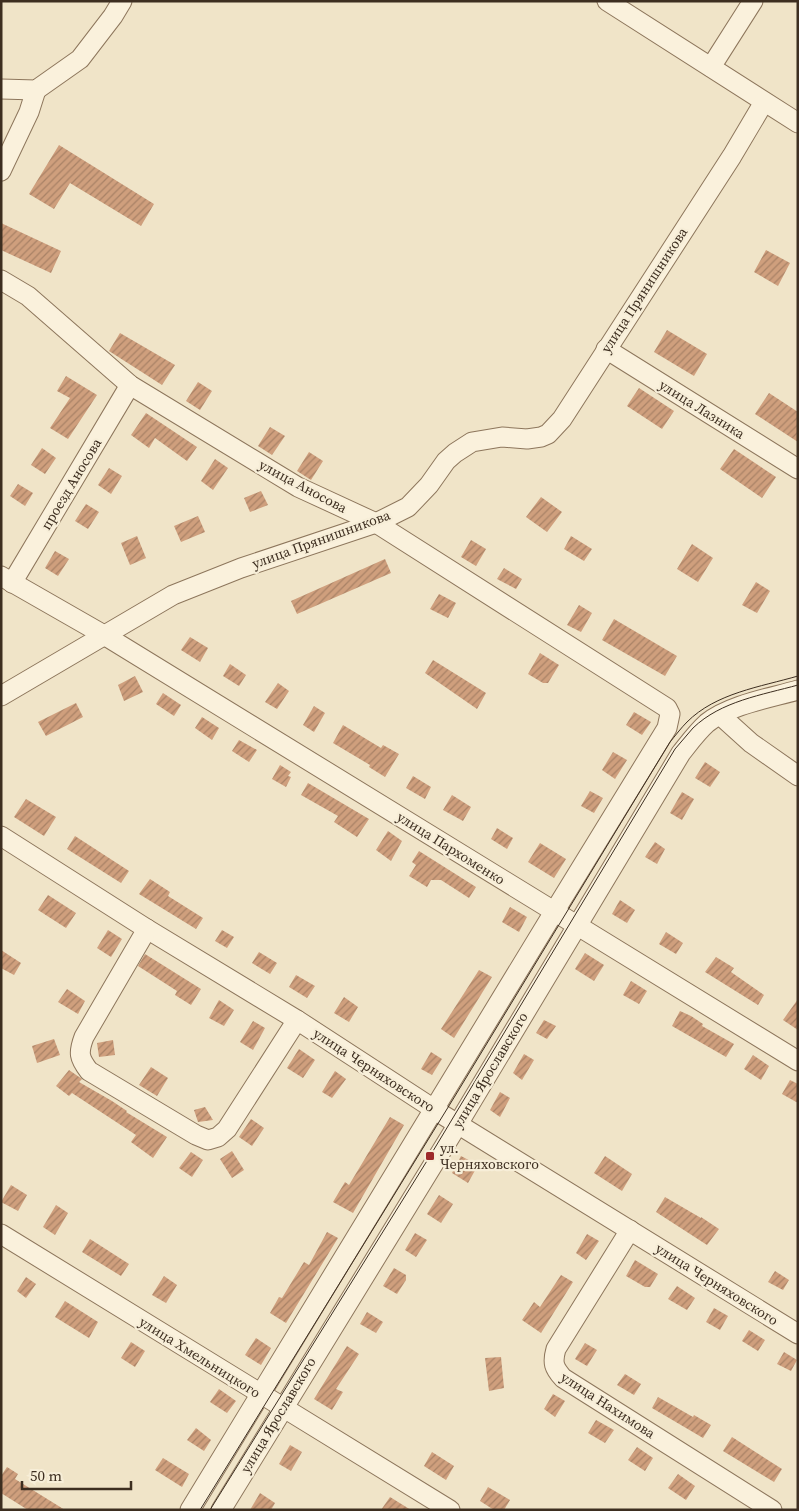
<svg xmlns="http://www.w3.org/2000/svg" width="799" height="1511" font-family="'Source Serif 4',serif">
<defs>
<pattern id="building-hatch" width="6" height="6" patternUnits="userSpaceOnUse" patternTransform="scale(1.25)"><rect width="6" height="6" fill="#cf9f7d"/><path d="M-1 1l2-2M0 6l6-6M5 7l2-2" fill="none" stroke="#a98266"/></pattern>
</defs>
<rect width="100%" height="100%" fill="#f0e4c8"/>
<g fill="url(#building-hatch)">
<polygon points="59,145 154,204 141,226 70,183 54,209 29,194"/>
<polygon points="1,223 61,251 51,273 1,250"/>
<polygon points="766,250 790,263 778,286 754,272"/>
<polygon points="667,330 707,354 694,376 654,352"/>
<polygon points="120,333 175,365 162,385 109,351"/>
<polygon points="66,376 97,395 68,439 50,428 70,398 57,391"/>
<polygon points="198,382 212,391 200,410 186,401"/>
<polygon points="639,388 674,411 662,429 627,406"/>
<polygon points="769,393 798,412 798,442 755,414"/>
<polygon points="146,413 197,447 187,461 155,438 149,448 131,435"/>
<polygon points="270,427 285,436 272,455 258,446"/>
<polygon points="42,448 56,458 45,474 31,465"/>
<polygon points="734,449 776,477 762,498 720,469"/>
<polygon points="309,452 323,461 311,480 297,471"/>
<polygon points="215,459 228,468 213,490 201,481"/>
<polygon points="109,468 122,476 111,494 98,485"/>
<polygon points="18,484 33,493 25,506 10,496"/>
<polygon points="261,491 268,505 250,512 244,498"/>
<polygon points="541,497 562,512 547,532 526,517"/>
<polygon points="86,504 99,512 88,529 75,521"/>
<polygon points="198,516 205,532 181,542 174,526"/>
<polygon points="137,536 146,558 130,565 121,543"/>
<polygon points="571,536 592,549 584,561 564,549"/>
<polygon points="471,540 486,549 476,566 461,557"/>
<polygon points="692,544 713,558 698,582 677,569"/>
<polygon points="55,551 69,559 58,576 45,568"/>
<polygon points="385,559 391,573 297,614 291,601"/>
<polygon points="504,568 522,579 516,589 497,579"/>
<polygon points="756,582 770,591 757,613 742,605"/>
<polygon points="439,594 456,603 448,618 430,609"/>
<polygon points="579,605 592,613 581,632 567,625"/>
<polygon points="614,619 677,656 665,676 602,640"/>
<polygon points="190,637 208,648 200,662 181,650"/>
<polygon points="540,653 559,665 548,683 543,683 528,674"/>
<polygon points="433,660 486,693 477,709 425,673"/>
<polygon points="230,664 246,675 239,686 223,676"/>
<polygon points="135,676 143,692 124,701 118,685"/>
<polygon points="278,683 289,691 277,709 265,702"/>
<polygon points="163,693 181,705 174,716 156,704"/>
<polygon points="76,703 83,717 46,736 38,722"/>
<polygon points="314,706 325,713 314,732 303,725"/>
<polygon points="634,712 651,722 642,735 626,725"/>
<polygon points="202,717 219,728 212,740 195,728"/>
<polygon points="343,725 381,748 383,745 399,754 385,777 369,767 370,765 333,743"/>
<polygon points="239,740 257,750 249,762 232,751"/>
<polygon points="613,752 627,760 615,779 602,770"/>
<polygon points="705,762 720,772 710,787 695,778"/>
<polygon points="280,765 291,772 288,776 291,777 286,787 272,779"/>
<polygon points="413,776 431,787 425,799 406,788"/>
<polygon points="308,783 369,819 357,837 334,822 338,816 301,795"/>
<polygon points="590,791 603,798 594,813 581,806"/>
<polygon points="682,792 694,799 682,820 670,813"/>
<polygon points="452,795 471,807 463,821 443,810"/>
<polygon points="26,799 56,817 44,836 14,817"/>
<polygon points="497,828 513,838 507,849 491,839"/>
<polygon points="388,831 402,841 391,861 376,850"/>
<polygon points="75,836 129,871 121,883 67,849"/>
<polygon points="655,842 665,849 657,864 645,857"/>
<polygon points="540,843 566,859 554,878 528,862"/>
<polygon points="419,851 476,887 469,898 441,880 431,880 427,887 409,876 416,865 412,862"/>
<polygon points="150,879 170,892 168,896 203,918 196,929 139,894"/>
<polygon points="48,895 76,913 66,928 38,910"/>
<polygon points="620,900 635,910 627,923 612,914"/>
<polygon points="510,907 527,917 519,932 502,922"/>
<polygon points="108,930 122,939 111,957 97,948"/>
<polygon points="222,930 234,937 227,948 215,941"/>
<polygon points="666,932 683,943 676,954 659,944"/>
<polygon points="1,950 21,963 14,975 1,968"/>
<polygon points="259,952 277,963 270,974 252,963"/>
<polygon points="585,953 604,965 594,981 575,969"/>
<polygon points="145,954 201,989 191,1005 175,995 177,991 138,966"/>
<polygon points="716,957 734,968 731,972 764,995 758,1005 705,972"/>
<polygon points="479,970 492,977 454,1038 441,1029"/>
<polygon points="296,975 315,986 307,998 289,987"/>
<polygon points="631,981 647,991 639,1004 623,995"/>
<polygon points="67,989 85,1001 78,1014 58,1002"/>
<polygon points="344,997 358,1007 349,1022 334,1013"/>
<polygon points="798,999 798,1030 783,1020"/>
<polygon points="219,1000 234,1010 224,1026 209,1018"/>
<polygon points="680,1011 691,1016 703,1024 702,1026 734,1044 726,1057 672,1026"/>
<polygon points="544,1020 556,1026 547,1039 536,1033"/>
<polygon points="253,1021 265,1028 253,1050 240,1042"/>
<polygon points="54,1039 60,1055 37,1063 32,1046"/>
<polygon points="113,1040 115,1055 99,1057 97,1043"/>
<polygon points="299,1049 315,1060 303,1078 287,1068"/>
<polygon points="431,1052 442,1059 432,1075 421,1069"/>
<polygon points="524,1054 534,1060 522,1080 513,1073"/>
<polygon points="753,1055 769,1066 761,1080 744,1069"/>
<polygon points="151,1067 168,1078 157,1096 139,1085"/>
<polygon points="69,1070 82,1079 79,1082 112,1101 127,1111 126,1112 167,1137 153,1158 131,1142 136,1135 72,1093 69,1096 56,1086"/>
<polygon points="335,1071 346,1079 332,1098 322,1092"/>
<polygon points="790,1080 798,1084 798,1103 782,1094"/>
<polygon points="500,1092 510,1098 500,1117 490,1110"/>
<polygon points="205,1107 213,1120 198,1122 194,1110"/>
<polygon points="390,1117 404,1125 353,1213 333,1202 345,1182 349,1185"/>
<polygon points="251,1119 264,1128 252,1146 239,1137"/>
<polygon points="232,1151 244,1170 232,1178 220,1159"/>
<polygon points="191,1152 203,1160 192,1177 179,1168"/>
<polygon points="461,1156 478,1165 468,1183 452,1173"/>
<polygon points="605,1156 632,1174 622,1191 594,1173"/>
<polygon points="11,1185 27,1195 18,1211 1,1202"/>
<polygon points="439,1195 453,1204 441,1223 427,1214"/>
<polygon points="665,1197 701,1218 701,1217 719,1229 707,1245 656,1212"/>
<polygon points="56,1205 68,1213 55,1235 43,1227"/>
<polygon points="327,1232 338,1238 286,1323 270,1313 279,1297 282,1298 304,1262 309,1265"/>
<polygon points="415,1233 427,1240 416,1257 405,1250"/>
<polygon points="587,1234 599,1241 586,1260 576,1253"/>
<polygon points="90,1239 129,1264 121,1276 82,1252"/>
<polygon points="635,1260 658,1274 650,1287 645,1287 626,1276"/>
<polygon points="394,1268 406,1275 406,1280 397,1294 383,1286"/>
<polygon points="775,1271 789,1280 783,1290 768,1282"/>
<polygon points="561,1275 573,1282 541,1333 522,1320 534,1302 540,1307"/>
<polygon points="164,1276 177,1285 166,1303 152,1295"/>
<polygon points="26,1277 36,1284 26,1298 17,1291"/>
<polygon points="677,1286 695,1298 687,1310 668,1299"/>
<polygon points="65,1301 98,1322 89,1338 55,1317"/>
<polygon points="714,1308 728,1316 720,1330 706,1322"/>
<polygon points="367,1312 383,1322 376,1333 360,1324"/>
<polygon points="749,1330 765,1340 758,1351 742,1341"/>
<polygon points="256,1338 271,1348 261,1365 245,1355"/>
<polygon points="131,1342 145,1351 135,1367 121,1358"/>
<polygon points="585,1343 597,1350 587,1366 575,1359"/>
<polygon points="347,1346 359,1354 336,1389 343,1392 332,1410 314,1399"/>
<polygon points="784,1352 797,1360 791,1371 777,1364"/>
<polygon points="501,1357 504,1388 489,1391 485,1358"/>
<polygon points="625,1374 641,1384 634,1395 617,1385"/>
<polygon points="219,1389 236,1401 227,1413 210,1402"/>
<polygon points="553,1394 565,1401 555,1417 544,1409"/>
<polygon points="658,1397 693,1417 694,1415 711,1425 703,1438 652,1408"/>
<polygon points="596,1420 614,1430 605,1443 588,1433"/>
<polygon points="196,1428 211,1440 204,1451 187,1440"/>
<polygon points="732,1437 782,1469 774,1482 723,1451"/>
<polygon points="290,1445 302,1452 291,1471 279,1464"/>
<polygon points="637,1447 653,1458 645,1471 628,1460"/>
<polygon points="432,1452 454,1466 446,1480 424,1466"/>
<polygon points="163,1458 189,1474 182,1487 155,1470"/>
<polygon points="7,1467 18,1474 15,1479 65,1510 28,1510 1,1493 1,1476"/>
<polygon points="678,1474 695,1486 686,1500 668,1488"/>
<polygon points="488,1487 510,1500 504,1510 494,1510 480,1501"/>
<polygon points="260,1493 275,1503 271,1510 250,1510"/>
<polygon points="390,1497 411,1510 381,1510"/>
</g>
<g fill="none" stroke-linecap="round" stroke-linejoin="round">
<defs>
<g id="minor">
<polyline points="607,1 798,123"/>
<polyline points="711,67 753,1"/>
<polyline points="1,89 36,90 80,59 113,16 122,1"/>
<polyline points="1,171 29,112 36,90"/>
<polyline points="1,280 28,296 130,385 298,487 376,523 667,708 670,714 667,728 554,912 190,1510"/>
<polyline points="606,349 798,469"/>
<polyline points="1,576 104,635 798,1061"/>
<polyline points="12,583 130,385"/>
<polyline points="1,696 173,595 241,568 376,523 408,507 429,485 446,461 455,453 472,442 502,437 527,439 541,437 548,434 562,419 732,156 764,102"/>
<polyline points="720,715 751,743 798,776"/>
<polyline points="1,836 147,929 297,1020 443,1115 798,1334"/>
<path d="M147,929L84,1037C78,1053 79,1058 89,1071L196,1135L208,1140L218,1137L227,1129L297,1020"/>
<path d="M630,1230L556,1349C552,1363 554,1368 563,1378L772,1510"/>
<polyline points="1,1234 450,1510"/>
<path d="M221,1510L458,1124L681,753C689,743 697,732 707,723C729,705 770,698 798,690"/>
</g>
</defs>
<use href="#minor" stroke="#8d765c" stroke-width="21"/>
<use href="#minor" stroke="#faf1dc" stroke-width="19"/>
<g stroke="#3d2e20" stroke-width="1">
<path d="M200,1510L455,1096L670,742C675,736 681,728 687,722C716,693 760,687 798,676"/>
<path d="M210,1510L430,1156L675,749C681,742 687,735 693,728C721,701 762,695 798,685"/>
</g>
</g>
<rect fill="#9e2a2b" stroke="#f7eed8" stroke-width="2" x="425" y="1151" width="10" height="10" rx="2.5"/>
<g text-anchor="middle" stroke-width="4.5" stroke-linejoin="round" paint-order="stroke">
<g font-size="14" fill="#3d2e20" stroke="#f7eed8">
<text transform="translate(644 290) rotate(-57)" y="5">улица Прянишникова</text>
<text transform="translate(702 409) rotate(32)" y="5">улица Лазника</text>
<text transform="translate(71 484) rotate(-59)" y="5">проезд Аносова</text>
<text transform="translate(303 486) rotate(28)" y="5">улица Аносова</text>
<text transform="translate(321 539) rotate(-20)" y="5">улица Прянишникова</text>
<text transform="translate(451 848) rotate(32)" y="5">улица Пархоменко</text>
<text transform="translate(374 1070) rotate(33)" y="5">улица Черняховского</text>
<text transform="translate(490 1070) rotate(-59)" y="5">улица Ярославского</text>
<text transform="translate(717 1284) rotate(32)" y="5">улица Черняховского</text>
<text transform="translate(200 1357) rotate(32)" y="5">улица Хмельницкого</text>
<text transform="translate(608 1405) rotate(33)" y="5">улица Нахимова</text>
<text transform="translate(278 1415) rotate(-59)" y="5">улица Ярославского</text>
</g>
<g font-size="14" fill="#3d2e20" stroke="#f7eed8" text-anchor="start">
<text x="440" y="1153">ул.<tspan x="440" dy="16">Черняховского</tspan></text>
</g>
</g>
<rect width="799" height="1511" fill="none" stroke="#3d2e20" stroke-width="5"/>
<path d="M22 1481v8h109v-8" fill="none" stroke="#3d2e20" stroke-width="2.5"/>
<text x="30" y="1481" font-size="15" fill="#3d2e20" stroke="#f7eed8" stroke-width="4" paint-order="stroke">50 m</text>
</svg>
